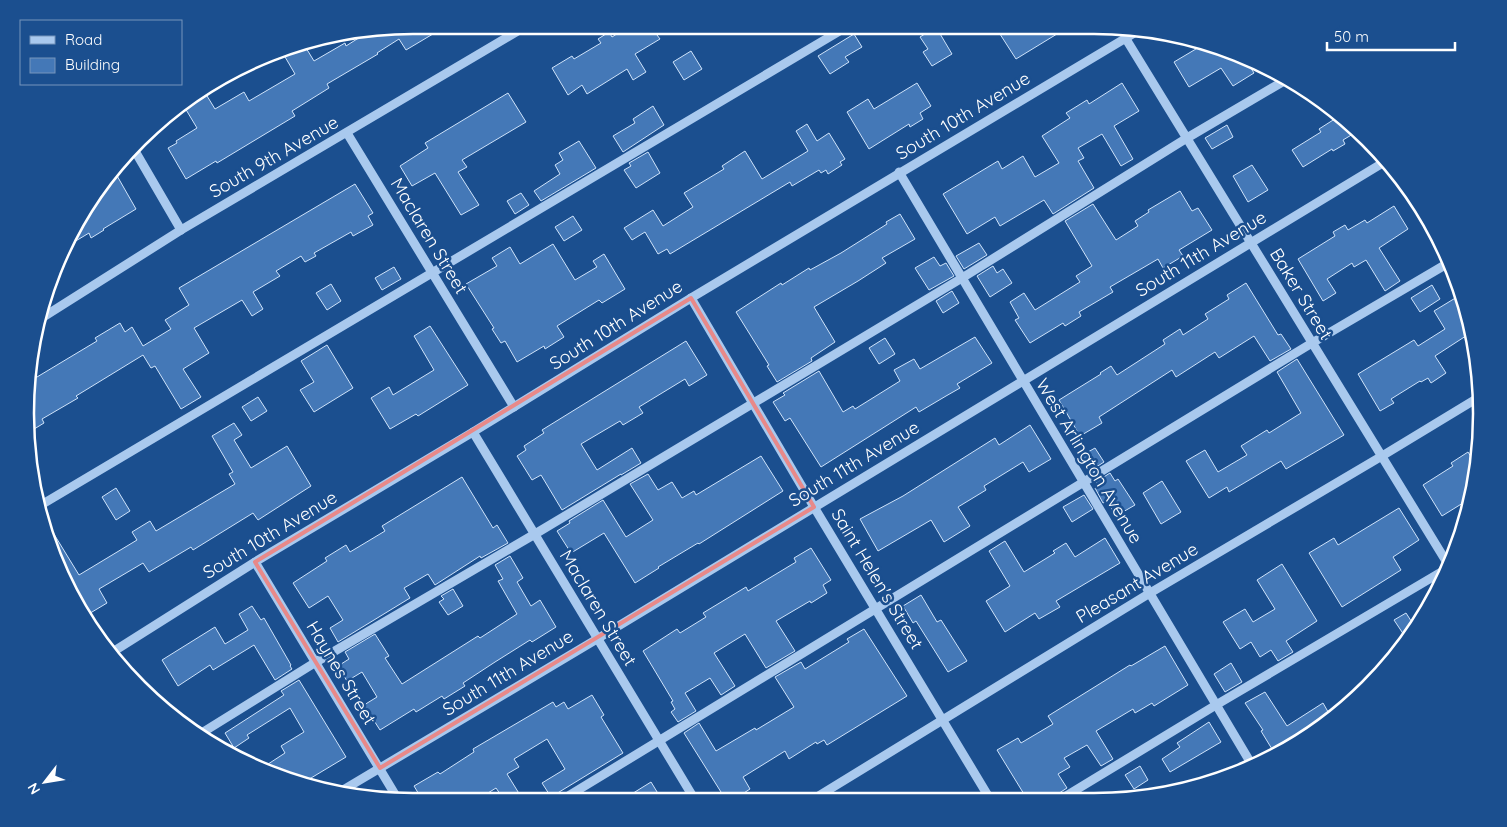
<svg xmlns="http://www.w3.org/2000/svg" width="1507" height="827" font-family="Quicksand,sans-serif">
<rect width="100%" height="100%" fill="#1b4f8f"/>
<g fill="#4478b7" stroke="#cfe3fa">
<polygon points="414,25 448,25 406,50 399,39 377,53 378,54 327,84 329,88 292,111 295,116 217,163 216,161 186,179 168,148 177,143 176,141 197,128 182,103 204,91 215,109 244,92 249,101 295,74 281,50 288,46 303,43 314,61 345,43 346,46 368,32"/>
<polygon points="631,25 673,25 657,35 660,39 635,54 646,72 633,80 627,69 587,94 582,85 568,95 552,68 572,56 574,59 601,43 598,39 609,32 612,37"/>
<polygon points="1007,26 1070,26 1016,59 998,31"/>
<polygon points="936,27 952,54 932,66 923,52 928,49 920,37"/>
<polygon points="854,34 862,47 845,57 849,62 830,74 818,56"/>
<polygon points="1206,43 1245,59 1254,73 1233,86 1221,68 1189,87 1174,62"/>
<polygon points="691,51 702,69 684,80 673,62"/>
<polygon points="917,83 931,106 920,113 923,119 910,127 909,124 869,149 847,112 868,99 874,109"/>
<polygon points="1122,83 1139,111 1114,126 1133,159 1121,166 1102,134 1078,148 1084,158 1078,161 1094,188 1053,214 1044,200 1000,226 995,217 967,234 943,194 998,161 1002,169 1023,156 1035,177 1059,163 1042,136 1070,118 1066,113 1087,100 1089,104"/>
<polygon points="508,93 526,122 462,160 467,167 458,172 479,205 461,215 435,173 412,186 400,166 428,148 425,143"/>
<polygon points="653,106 664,125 623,152 613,136 635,123 633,119"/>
<polygon points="1341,115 1349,121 1358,131 1343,140 1345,144 1333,151 1332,149 1303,167 1292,150 1321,132 1319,129"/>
<polygon points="807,124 817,141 829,133 845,159 840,162 842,165 828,174 826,170 821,173 819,170 792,186 790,182 670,254 667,249 658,254 645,232 632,240 624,228 653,210 663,226 693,207 684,193 724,169 722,166 745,151 762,179 808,151 796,131"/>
<polygon points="1227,125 1233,137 1212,149 1205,138"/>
<polygon points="579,141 596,168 541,201 534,191 560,174 555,165 563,160 559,153"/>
<polygon points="648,152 660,173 636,188 624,170 631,166 629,163"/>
<polygon points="1252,165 1268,190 1248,202 1233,176"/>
<polygon points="116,174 136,209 103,229 104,230 91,238 89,233 69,245 90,198 108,179"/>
<polygon points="355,184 373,213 368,216 373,225 353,236 351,232 314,253 316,256 305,262 301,256 276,271 280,276 253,292 263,309 252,316 242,300 194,328 209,353 183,369 201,397 181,409 155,366 151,368 143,355 76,396 78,398 42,419 44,423 26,434 32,380 97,341 95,338 120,323 125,332 132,327 143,346 171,329 165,320 189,305 179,288"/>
<polygon points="1180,191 1192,211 1198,208 1212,230 1179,250 1183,256 1163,268 1158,259 1110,287 1113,292 1079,312 1081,316 1065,326 1063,323 1030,343 1015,320 1019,318 1010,302 1024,293 1035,310 1080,282 1076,276 1092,266 1065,221 1093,204 1116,240 1138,226 1135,221 1149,212 1148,210"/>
<polygon points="521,193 529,205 515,214 507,201"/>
<polygon points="1394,206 1408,229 1379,248 1400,281 1385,291 1366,260 1354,267 1352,263 1327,279 1336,293 1323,301 1298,259 1335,236 1333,232 1345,225 1348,230 1365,220 1367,223"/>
<polygon points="900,214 915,239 882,258 886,263 858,281 814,307 835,342 811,358 812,361 777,382 767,366 769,365 736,312 781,283 782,285 809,268 810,270 841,253 887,224 886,222"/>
<polygon points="573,216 582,230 564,241 555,227"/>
<polygon points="979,243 987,255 964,269 956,256"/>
<polygon points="553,244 575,280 597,267 593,261 604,254 625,289 602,303 599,300 557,326 564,337 545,349 544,346 517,362 505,341 501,343 492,329 494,328 466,284 497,266 492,258 510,247 520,264"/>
<polygon points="934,257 940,266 946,263 954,276 929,290 915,268"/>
<polygon points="993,266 997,273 1003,269 1012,283 990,297 977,276"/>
<polygon points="394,267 401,279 382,290 375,278"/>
<polygon points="1246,283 1278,335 1281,334 1291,349 1270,361 1254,336 1219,358 1215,352 1176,377 1172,370 1099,417 1102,423 1080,436 1059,400 1101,374 1100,373 1111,366 1117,375 1165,344 1163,340 1180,329 1183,335 1208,319 1205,314 1229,299 1227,295"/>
<polygon points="331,284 341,301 327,310 316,293"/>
<polygon points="1432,285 1440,299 1420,312 1411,298"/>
<polygon points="952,291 959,303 943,313 936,301"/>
<polygon points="1457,297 1470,318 1472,332 1435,356 1446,373 1431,383 1428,378 1421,382 1420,381 1391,399 1394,403 1380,411 1358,374 1414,340 1418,346 1445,329 1434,311"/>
<polygon points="430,326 468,385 418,416 416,414 390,429 371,398 389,387 393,395 434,370 414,336"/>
<polygon points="975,337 992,363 957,384 960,388 946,396 919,412 916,407 821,467 790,418 785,421 773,402 785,395 783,393 819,371 843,412 853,406 855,409 900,381 894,370 914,359 920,369"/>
<polygon points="885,338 895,354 879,364 869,348"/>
<polygon points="686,341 707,375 689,386 685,379 639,407 643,413 623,425 620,421 581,444 597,470 632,448 641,463 621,475 621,474 562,510 541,475 532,480 517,456 526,450 524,446 544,433 542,430"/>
<polygon points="327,345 353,388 314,412 300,390 314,382 301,361"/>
<polygon points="1297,359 1344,435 1286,469 1281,461 1229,492 1227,487 1209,498 1186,461 1205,450 1218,472 1247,455 1241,446 1267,430 1269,433 1301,413 1277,372"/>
<polygon points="258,397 267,411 251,421 242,407"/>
<polygon points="234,423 242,435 234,440 251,468 287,446 311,486 258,520 253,513 193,550 191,547 149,572 143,563 99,589 107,603 87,615 54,561 46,527 49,526 79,575 137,540 132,532 150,521 156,531 235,484 229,474 233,472 212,436"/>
<polygon points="1030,425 1051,459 1029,472 1023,462 984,486 986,490 958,507 970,526 944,542 931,520 878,551 860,519 903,496 995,438 999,445"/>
<polygon points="1095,448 1104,462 1090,471 1081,456"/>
<polygon points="1468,452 1478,468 1471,498 1442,516 1423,485 1453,466 1451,463"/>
<polygon points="761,456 783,491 699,544 698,543 658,567 659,568 635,583 604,533 571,553 557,531 570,523 569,521 603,500 626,537 653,520 630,484 648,474 658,490 672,482 682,498 694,491 696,495"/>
<polygon points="1110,473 1115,481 1118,479 1135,505 1116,516 1107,501 1103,503 1095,488 1098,486 1096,482"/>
<polygon points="462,477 493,528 497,525 508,543 481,558 480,556 435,585 428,574 404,588 410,598 338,642 330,628 343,620 328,596 309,608 293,583 327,561 325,558 346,545 350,552 385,531 382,526"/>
<polygon points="1162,481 1181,512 1161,524 1143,493"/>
<polygon points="116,488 130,511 116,520 102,497"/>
<polygon points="1084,495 1093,509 1072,522 1063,507"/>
<polygon points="1399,508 1419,540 1393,557 1401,570 1342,607 1309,553 1334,538 1338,545"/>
<polygon points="1105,538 1120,563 1056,601 1060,607 1039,619 1035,613 1005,632 986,601 1010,586 989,551 1005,541 1024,572 1055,553 1053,551 1066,543 1075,557"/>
<polygon points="811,548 831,580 823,585 827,593 811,603 810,601 776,621 795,651 766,668 745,634 714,653 735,686 721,695 710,678 685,693 696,711 678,722 671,712 675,709 671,702 673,701 643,651 677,629 680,633 706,617 703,613 746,587 748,591 796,562 794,558"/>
<polygon points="510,556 523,578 517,582 531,606 540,600 556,627 532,642 530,640 495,662 463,683 465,686 444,699 442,696 416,712 414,709 380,730 364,705 377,697 362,672 347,681 338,666 349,659 345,652 375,634 389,656 385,658 402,684 478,636 480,638 517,614 498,581 503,579 495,565"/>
<polygon points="1282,564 1317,621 1286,641 1293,652 1278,661 1271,650 1260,657 1251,642 1240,649 1223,622 1245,609 1253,622 1275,609 1257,580"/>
<polygon points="453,589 463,606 448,615 439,602 444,599 441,596"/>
<polygon points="921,595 937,622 941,620 967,661 948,672 916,621 913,623 903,606"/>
<polygon points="252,606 261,620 264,618 291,665 290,666 292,669 275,680 254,645 213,670 210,665 178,686 162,660 215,627 225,644 248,630 239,614"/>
<polygon points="1406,613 1415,627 1404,635 1394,620"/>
<polygon points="864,629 907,696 827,745 824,740 817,744 816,742 789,759 785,751 743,777 750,789 733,800 726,800 684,733 699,723 716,751 755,728 756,730 794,707 775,677 801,662 805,669 849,642 847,639"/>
<polygon points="1165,646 1188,685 1154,706 1152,703 1135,713 1133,709 1096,731 1113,759 1101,766 1087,745 1064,758 1070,767 1058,774 1067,788 1050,799 1027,799 997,750 1018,738 1021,743 1053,724 1048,716 1130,665 1131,666"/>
<polygon points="1231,663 1242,682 1225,692 1214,674"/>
<polygon points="299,680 346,757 301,784 262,768 285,753 281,746 304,732 290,708 247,735 249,738 234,748 225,733 284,695 281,691"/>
<polygon points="1265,692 1287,726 1323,703 1331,717 1309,737 1275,754 1261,731 1263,730 1245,703"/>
<polygon points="592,695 604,715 601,717 623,753 551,797 542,783 565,769 547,739 514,759 519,767 507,774 520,795 511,801 505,801 496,788 475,801 423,801 414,786 438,772 440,774 474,752 473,749 553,702 556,707 564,702 568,709"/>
<polygon points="1209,722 1221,742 1170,772 1162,759 1180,747 1177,743"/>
<polygon points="1140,766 1148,780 1134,789 1125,775"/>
<polygon points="651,782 662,800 622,800"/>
</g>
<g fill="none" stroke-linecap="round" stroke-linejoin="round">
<g stroke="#a9c9ee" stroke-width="9">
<polyline points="1126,39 1449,566"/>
<polyline points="347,133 514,407"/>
<polyline points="135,151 181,230"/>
<polyline points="899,172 1252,765"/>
<polyline points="691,298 814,507 990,799"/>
<polyline points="37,321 181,230 528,25"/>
<polyline points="473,432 695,800"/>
<polyline points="41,505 848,26"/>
<polyline points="255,562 399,801"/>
<polyline points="111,653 255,562 473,432 691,298 1141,29"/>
<polyline points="200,734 316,662 535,534 962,278 1187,138 1289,78"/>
<polyline points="338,793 597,639 1386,161"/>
<polyline points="1061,799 1216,705 1448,568"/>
<polyline points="812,800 1150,593 1382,456 1481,396"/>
<polyline points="560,801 1312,343 1450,262"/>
</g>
</g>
<path fill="none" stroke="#e88989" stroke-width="4" stroke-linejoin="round" d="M691,298L814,507L380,768L255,562Z"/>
<g text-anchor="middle" stroke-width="5" stroke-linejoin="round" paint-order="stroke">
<g font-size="18" fill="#fff" stroke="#1b4f8f">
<text transform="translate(963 116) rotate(-31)" y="6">South 10th Avenue</text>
<text transform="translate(274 157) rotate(-30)" y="6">South 9th Avenue</text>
<text transform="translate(429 236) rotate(59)" y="6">Maclaren Street</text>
<text transform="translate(1201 254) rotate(-31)" y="6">South 11th Avenue</text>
<text transform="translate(1301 294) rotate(59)" y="6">Baker Street</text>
<text transform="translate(616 325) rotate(-32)" y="6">South 10th Avenue</text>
<text transform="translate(1089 461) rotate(59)" y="6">West Arlington Avenue</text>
<text transform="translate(854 464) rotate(-31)" y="6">South 11th Avenue</text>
<text transform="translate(270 535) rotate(-31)" y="6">South 10th Avenue</text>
<text transform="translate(877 579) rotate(59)" y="6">Saint Helen's Street</text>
<text transform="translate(1137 583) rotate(-31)" y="6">Pleasant Avenue</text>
<text transform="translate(598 608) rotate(59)" y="6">Maclaren Street</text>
<text transform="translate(341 673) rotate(59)" y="6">Haynes Street</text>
<text transform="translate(508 673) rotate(-31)" y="6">South 11th Avenue</text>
</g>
</g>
<path d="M0 0H1507V827H0ZM413 34H1094A379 379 0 0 1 1473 413V414A379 379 0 0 1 1094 793H413A379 379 0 0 1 34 414V413A379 379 0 0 1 413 34Z" fill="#1b4f8f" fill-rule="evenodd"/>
<path fill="none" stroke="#fff" stroke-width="2.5" d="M413 34H1094A379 379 0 0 1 1473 413V414A379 379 0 0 1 1094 793H413A379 379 0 0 1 34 414V413A379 379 0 0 1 413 34Z"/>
<rect x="20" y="20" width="162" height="65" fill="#1b4f8f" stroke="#7695bc"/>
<rect x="30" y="36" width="25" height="8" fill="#a9c9ee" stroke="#7695bc"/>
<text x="65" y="45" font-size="15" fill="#ffffff">Road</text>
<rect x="30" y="58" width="25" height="15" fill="#4478b7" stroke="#7695bc"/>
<text x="65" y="70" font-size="15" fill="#ffffff">Building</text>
<g transform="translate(45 782) rotate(239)" stroke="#1b4f8f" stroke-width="4" paint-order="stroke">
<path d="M0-4L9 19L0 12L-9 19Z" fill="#ffffff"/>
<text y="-8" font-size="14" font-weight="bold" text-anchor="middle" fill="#ffffff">N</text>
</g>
<path d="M1327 42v8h128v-8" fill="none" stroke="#ffffff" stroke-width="2.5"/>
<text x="1334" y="42" font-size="15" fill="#ffffff" stroke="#1b4f8f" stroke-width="4" paint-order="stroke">50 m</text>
</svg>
